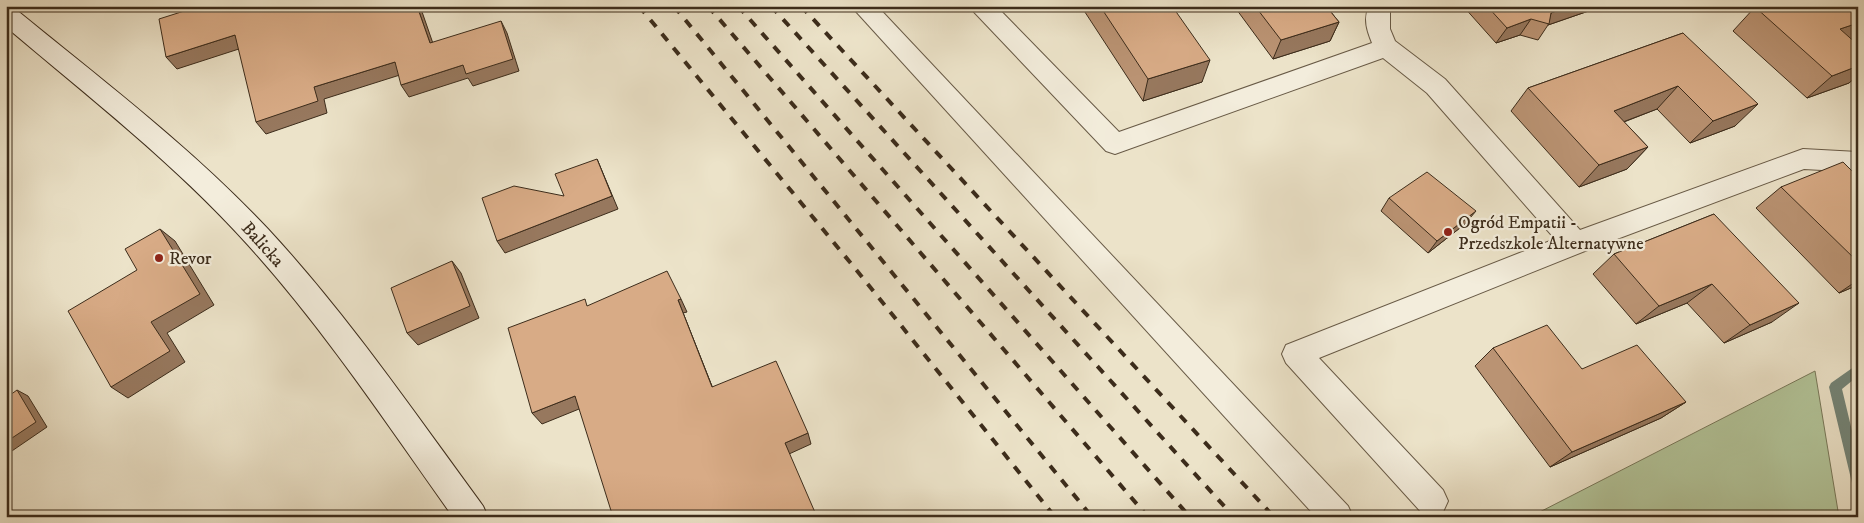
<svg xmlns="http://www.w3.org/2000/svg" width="1864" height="523" font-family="'IM FELL DW Pica',serif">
<rect width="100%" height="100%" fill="#ece3c9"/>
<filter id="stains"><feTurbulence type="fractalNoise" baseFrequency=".004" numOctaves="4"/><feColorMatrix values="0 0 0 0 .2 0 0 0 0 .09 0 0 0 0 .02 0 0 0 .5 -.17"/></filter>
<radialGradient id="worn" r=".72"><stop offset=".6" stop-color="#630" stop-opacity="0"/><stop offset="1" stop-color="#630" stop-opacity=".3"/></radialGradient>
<polygon fill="#b3c59a" stroke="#78785a" points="1815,371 1839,517 1530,517"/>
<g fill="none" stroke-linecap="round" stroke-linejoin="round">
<polygon fill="#748477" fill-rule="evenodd" points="1858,364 1858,376 1842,389 1858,456 1858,489 1854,487 1852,483 1829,387 1831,383"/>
<defs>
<g id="street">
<polygon points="851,6 877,6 1348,506 1353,517 1316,517"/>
<path d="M970,6H996L1119,132L1372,43C1367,31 1363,19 1369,6H1393L1390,12V29L1395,41L1445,79L1580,230L1803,149L1858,152V172L1804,169L1585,251L1319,358L1443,490L1448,501L1443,512L1432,516L1421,512L1286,363L1282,354L1286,345L1555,239L1427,93L1383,58L1115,154L1106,151L974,12Z"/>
</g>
<path id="secondary" d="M6,6L14,8C101,79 191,147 268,229C347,314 414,412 483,506L488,517H453C387,424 324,329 248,245C175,164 89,97 6,27Z"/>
</defs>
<use href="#street" stroke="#685a46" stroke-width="2"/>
<use href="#secondary" stroke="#3c2c1b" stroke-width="2"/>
<use href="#street" fill="#f3eddc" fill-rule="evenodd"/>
<use href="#secondary" fill="#f3eddc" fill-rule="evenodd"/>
<g stroke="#3c2c1b" stroke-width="4" stroke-dasharray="9 9" stroke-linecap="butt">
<polyline points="639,6 858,272 1055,517"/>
<polyline points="674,6 1092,517"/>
<polyline points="708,6 1148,517"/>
<polyline points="738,6 1190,517"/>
<polyline points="771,6 1234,517"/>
<polyline points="801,6 1274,517"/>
</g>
</g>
<g fill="#ba9373" stroke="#3c2c1b">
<polygon points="1081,6 1172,6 1202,82 1143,101"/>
<polygon points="1234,6 1326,6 1339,22 1330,41 1273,59"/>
<polygon points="1463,6 1603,6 1548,25 1538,40 1520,35 1496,43"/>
<polygon points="1858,6 1858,36 1851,39 1858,45 1858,75 1849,83 1807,98 1733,31 1755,7"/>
<polygon points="1683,33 1735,126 1690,143 1657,109 1624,122 1648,147 1627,169 1579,187 1511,111 1528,88"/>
<polygon points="1858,177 1858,285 1839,293 1756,208 1781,187"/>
<polygon points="1389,198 1465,224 1428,253 1381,211"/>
<polygon points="1714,214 1772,322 1724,343 1687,303 1636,324 1593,274 1614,254"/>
<polygon points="1493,348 1582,369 1686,402 1661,418 1550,467 1475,366"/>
</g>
<g fill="#97785e" stroke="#3c2c1b">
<polygon points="417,6 420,6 437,55 430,43"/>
<polygon points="1569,6 1603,6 1548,25 1551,13"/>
<polygon points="1531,19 1520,35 1496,43 1507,28"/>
<polygon points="501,21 507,33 519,71 473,86 468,78 409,97 401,85 463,65"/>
<polygon points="1339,22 1330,41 1273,59 1281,40"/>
<polygon points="1858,23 1858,36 1857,37 1816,53 1840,29"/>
<polygon points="235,35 245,47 177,69 166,57"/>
<polygon points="1210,60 1202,82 1143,101 1148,79"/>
<polygon points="395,62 403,74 324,99 327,113 266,134 256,122 314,87"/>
<polygon points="1858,66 1858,75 1849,83 1807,98 1832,76"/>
<polygon points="1678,86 1657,109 1594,133 1614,111"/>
<polygon points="1758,104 1735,126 1690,143 1713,121"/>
<polygon points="1648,147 1627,169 1579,187 1599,165"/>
<polygon points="597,159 618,209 505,253 497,241 612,196"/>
<polygon points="1476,211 1465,224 1428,253 1437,241"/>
<polygon points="160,229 175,241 214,305 167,333 185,362 128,398 111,387"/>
<polygon points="452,261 461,273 479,318 418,345 407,333"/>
<polygon points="1858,280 1858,285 1839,293"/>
<polygon points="1712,284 1687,303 1636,324 1659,306"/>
<polygon points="681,299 687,312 683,313 717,399 678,300"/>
<polygon points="1799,303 1772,322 1724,343 1750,325"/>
<polygon points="17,390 28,396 47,427 6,455 6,442"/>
<polygon points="575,396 584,407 542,424 532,413"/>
<polygon points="1686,402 1661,418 1550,467 1572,452"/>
<polygon points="808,433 811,444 789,454 785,443"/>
</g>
<g fill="#d8ab86" stroke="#3c2c1b">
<polygon points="200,6 417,6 430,43 501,21 513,59 466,74 463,65 401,85 395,62 314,87 318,101 256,122 235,35 166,57 159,19"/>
<polygon points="1100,6 1172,6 1210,60 1148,79"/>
<polygon points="1255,6 1326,6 1339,22 1281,40"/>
<polygon points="1487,6 1569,6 1551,13 1549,24 1531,19 1507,28"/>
<polygon points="1758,6 1858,6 1858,23 1840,29 1858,45 1858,66 1832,76 1755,7"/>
<polygon points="1683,33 1758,104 1713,121 1678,86 1614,111 1648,147 1599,165 1528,88"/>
<polygon points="597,159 612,196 497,241 482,198 514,186 564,196 555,174"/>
<polygon points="1843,162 1858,177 1858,262 1781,187"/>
<polygon points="1427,172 1476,211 1437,241 1389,198"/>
<polygon points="1714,214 1799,303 1750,325 1712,284 1659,306 1614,254"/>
<polygon points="160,229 200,294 151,322 170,351 111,387 68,311 137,270 125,249"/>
<polygon points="452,261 470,306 407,333 391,288"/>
<polygon points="667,271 681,299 678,300 712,387 776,361 808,433 785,443 817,517 613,517 575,396 532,413 508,328 585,299 587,306"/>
<polygon points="1547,325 1582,369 1637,345 1686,402 1572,452 1493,348"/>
<polygon points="17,390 36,422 6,442 6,398"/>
</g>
<g fill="#8f2418" stroke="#f3eddc" stroke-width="2">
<circle cx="1448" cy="232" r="5"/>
<circle cx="159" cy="258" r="5"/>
</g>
<g text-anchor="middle" stroke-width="4.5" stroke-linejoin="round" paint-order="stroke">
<g font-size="18" fill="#3c2c1b" stroke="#f3eddc" text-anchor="start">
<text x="1458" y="228">Ogród Empatii -<tspan x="1458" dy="21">Przedszkole Alternatywne</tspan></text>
<text x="169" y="264">Revor</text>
</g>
<g font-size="18" fill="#3c2c1b" stroke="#f3eddc">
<text transform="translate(263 244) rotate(48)" y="6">Balicka</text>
</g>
</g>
<rect width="1864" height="523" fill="none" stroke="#ece3c9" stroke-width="25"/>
<rect x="8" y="8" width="1849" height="508" fill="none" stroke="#3c2c1b" stroke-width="2.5"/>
<rect x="12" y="12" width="1839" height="498" fill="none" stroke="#3c2c1b"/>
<rect width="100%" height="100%" filter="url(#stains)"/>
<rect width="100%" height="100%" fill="url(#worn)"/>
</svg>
